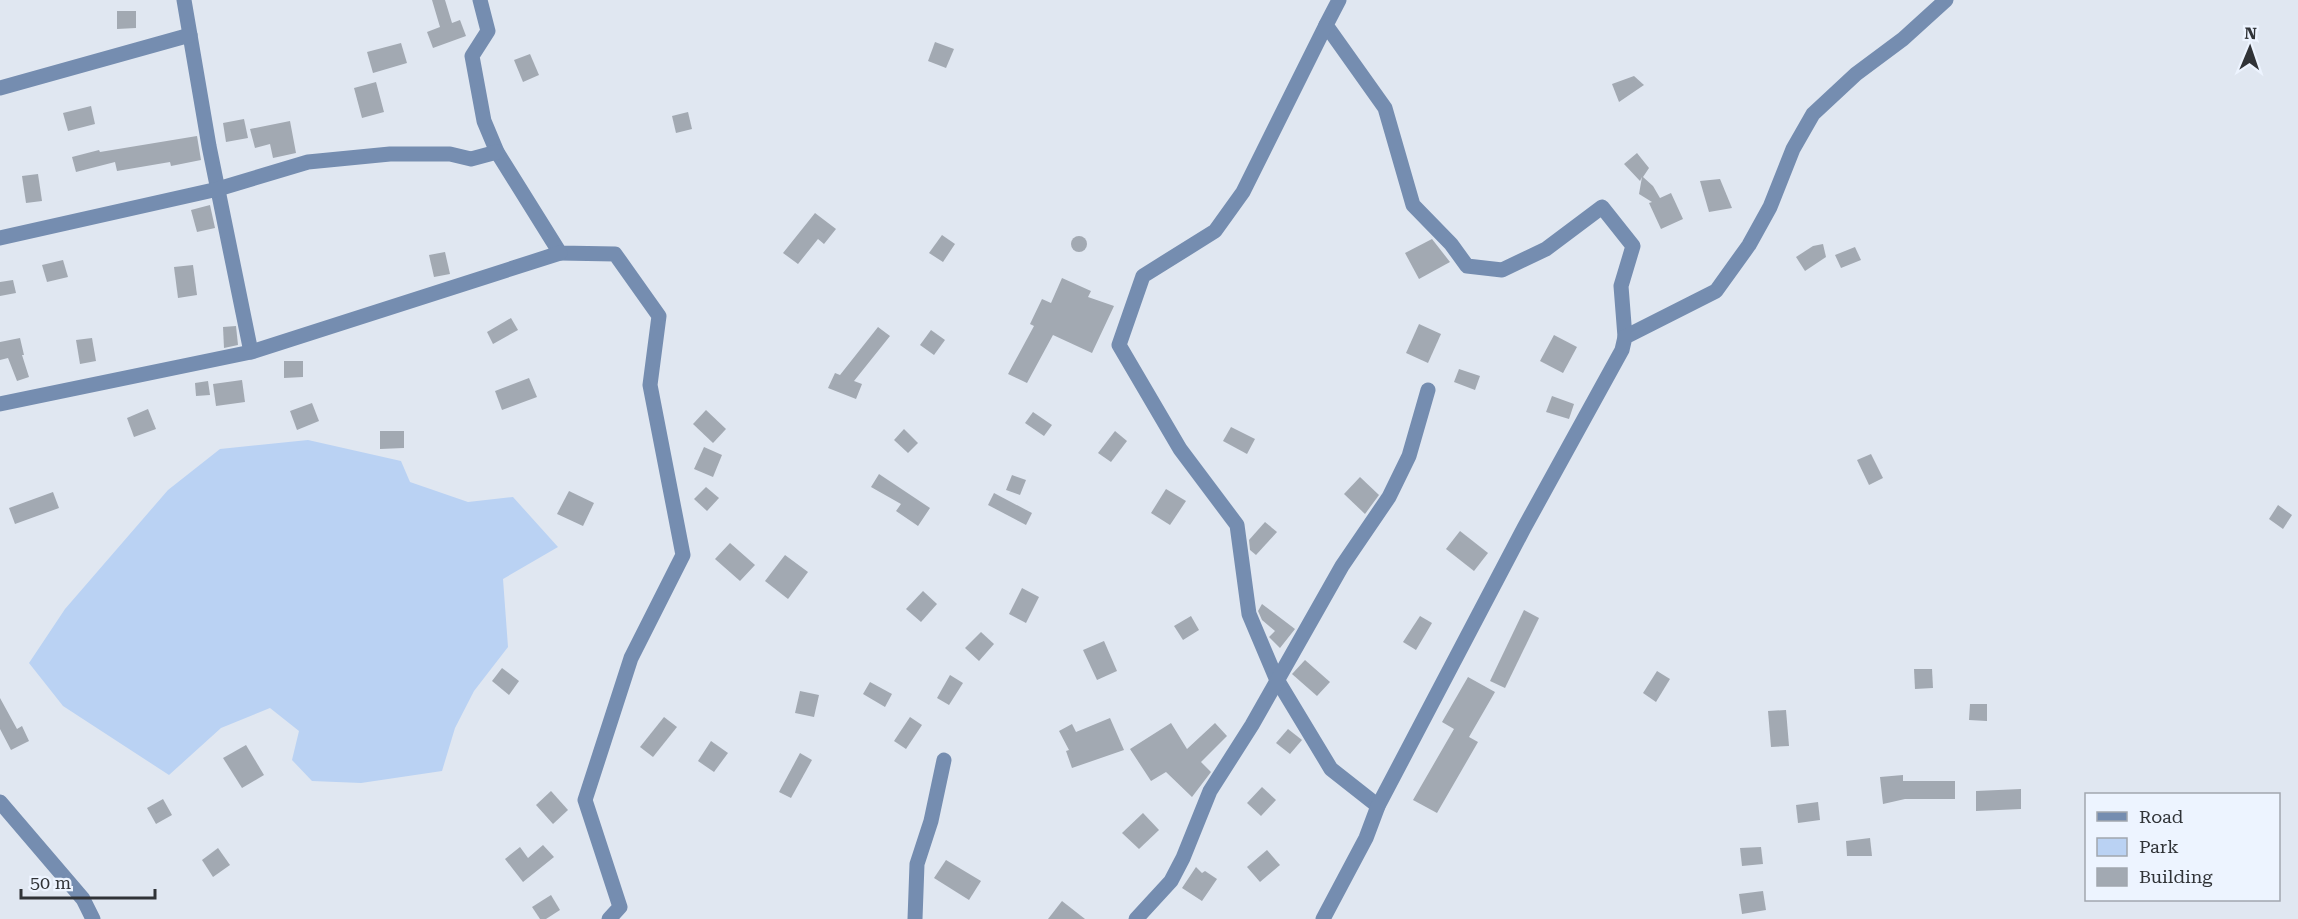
<svg xmlns="http://www.w3.org/2000/svg" width="2298" height="919" font-family="'Roboto Serif',serif">
<rect width="100%" height="100%" fill="#e0e7f1"/>
<polygon fill="#bad2f3" points="308,440 401,461 410,482 468,502 513,497 558,547 503,579 508,647 474,691 455,728 442,771 361,783 312,781 292,760 299,731 270,708 221,728 169,775 63,706 29,663 65,609 168,490 220,449"/>
<g fill="#a2a9b2">
<polygon points="432,0 445,0 452,23 460,20 466,36 433,48 427,32 440,27"/>
<polygon points="117,11 136,11 136,28 117,29"/>
<polygon points="935,42 954,49 946,68 928,61"/>
<polygon points="401,43 407,63 373,73 367,52"/>
<polygon points="530,54 539,75 523,82 514,60"/>
<polygon points="1634,76 1644,85 1619,102 1612,84"/>
<polygon points="376,82 384,112 362,118 354,88"/>
<polygon points="91,106 95,124 68,131 63,113"/>
<polygon points="688,112 692,129 676,133 672,116"/>
<polygon points="244,119 248,138 226,142 223,123"/>
<polygon points="290,121 296,153 273,158 270,144 255,148 250,129"/>
<polygon points="197,136 201,160 171,166 170,162 117,171 115,162 76,172 72,157 99,150 100,152"/>
<polygon points="1637,153 1649,168 1643,177 1653,186 1660,198 1671,193 1683,219 1661,229 1649,203 1652,202 1639,194 1642,177 1640,181 1624,164"/>
<polygon points="38,174 42,201 26,203 22,176"/>
<polygon points="1720,179 1732,208 1709,212 1700,181"/>
<polygon points="210,205 215,228 197,232 191,210"/>
<polygon points="815,213 836,229 824,244 818,239 798,264 783,253"/>
<polygon points="942,235 955,244 943,262 929,253"/>
<circle cx="1079" cy="244" r="8"/>
<polygon points="1432,239 1450,262 1419,279 1405,253"/>
<polygon points="1823,244 1826,257 1805,271 1796,257 1813,246"/>
<polygon points="1855,247 1861,260 1841,268 1835,255"/>
<polygon points="445,252 450,274 434,277 429,255"/>
<polygon points="63,260 68,277 47,282 42,265"/>
<polygon points="193,265 197,295 178,298 174,267"/>
<polygon points="1062,278 1091,291 1088,297 1114,306 1092,353 1053,335 1027,383 1008,374 1034,326 1030,324 1042,299 1051,303"/>
<polygon points="13,280 16,293 0,296 0,282"/>
<polygon points="511,318 518,330 493,344 487,332"/>
<polygon points="1419,324 1441,334 1428,363 1406,353"/>
<polygon points="236,326 238,345 224,348 223,327"/>
<polygon points="878,327 890,336 854,381 862,384 856,399 828,388 835,373 840,375"/>
<polygon points="931,330 945,340 934,355 920,345"/>
<polygon points="1554,335 1577,347 1563,373 1540,361"/>
<polygon points="20,338 24,355 22,355 29,377 17,381 8,358 0,360 0,342"/>
<polygon points="92,338 96,361 80,364 76,340"/>
<polygon points="284,361 303,361 303,377 284,378"/>
<polygon points="1459,369 1480,376 1475,390 1454,382"/>
<polygon points="529,378 537,397 502,410 495,391"/>
<polygon points="242,380 245,402 216,406 213,384"/>
<polygon points="208,381 210,395 196,396 195,383"/>
<polygon points="1552,396 1574,404 1569,419 1546,412"/>
<polygon points="312,403 319,421 297,430 290,411"/>
<polygon points="148,409 156,429 134,437 127,418"/>
<polygon points="706,410 726,429 713,443 693,424"/>
<polygon points="1033,412 1052,425 1044,436 1025,423"/>
<polygon points="1231,427 1255,439 1247,454 1223,441"/>
<polygon points="904,429 918,443 908,453 894,440"/>
<polygon points="380,431 404,431 404,448 380,449"/>
<polygon points="1115,431 1127,441 1111,462 1098,453"/>
<polygon points="704,447 722,455 713,477 694,469"/>
<polygon points="1871,454 1883,478 1869,485 1857,460"/>
<polygon points="879,474 930,508 918,526 896,511 901,504 871,487"/>
<polygon points="1012,475 1026,480 1020,495 1006,490"/>
<polygon points="1360,477 1379,495 1365,514 1344,494"/>
<polygon points="706,487 719,498 707,511 694,499"/>
<polygon points="1166,489 1186,501 1170,525 1151,513"/>
<polygon points="569,491 594,503 583,526 557,514"/>
<polygon points="53,492 59,508 15,524 9,508"/>
<polygon points="994,493 1032,513 1026,525 988,505"/>
<polygon points="2278,505 2292,515 2283,529 2269,519"/>
<polygon points="1265,522 1277,532 1256,555 1250,550 1249,540"/>
<polygon points="1460,531 1488,553 1474,571 1446,549"/>
<polygon points="730,543 755,565 740,581 715,559"/>
<polygon points="785,555 808,572 788,599 765,581"/>
<polygon points="1022,588 1039,597 1026,623 1009,614"/>
<polygon points="923,591 937,604 921,622 906,609"/>
<polygon points="1262,604 1295,629 1280,648 1269,637 1275,631 1262,620 1258,611"/>
<polygon points="1524,610 1539,618 1505,688 1490,681"/>
<polygon points="1191,616 1199,630 1183,640 1174,626"/>
<polygon points="1420,616 1432,623 1416,650 1403,642"/>
<polygon points="981,632 994,644 979,661 965,648"/>
<polygon points="1104,641 1117,671 1097,680 1083,650"/>
<polygon points="1305,660 1330,682 1317,696 1292,674"/>
<polygon points="502,668 519,681 509,695 492,681"/>
<polygon points="1914,669 1932,669 1933,688 1915,689"/>
<polygon points="1657,671 1670,679 1656,702 1643,693"/>
<polygon points="950,675 963,683 949,705 937,698"/>
<polygon points="1468,677 1495,692 1469,737 1478,742 1437,813 1413,800 1454,729 1442,722"/>
<polygon points="870,682 892,694 885,707 863,694"/>
<polygon points="800,691 819,695 814,717 795,713"/>
<polygon points="0,698 17,729 22,726 29,741 11,750 0,729"/>
<polygon points="1970,704 1987,704 1987,721 1969,720"/>
<polygon points="1786,710 1789,746 1771,747 1768,711"/>
<polygon points="664,717 677,727 653,757 640,747"/>
<polygon points="910,717 922,725 906,749 894,741"/>
<polygon points="1110,718 1124,750 1072,768 1066,751 1069,750 1059,731 1072,724 1076,732"/>
<polygon points="1171,723 1187,749 1215,723 1227,736 1201,762 1211,772 1192,797 1166,772 1151,781 1130,749"/>
<polygon points="1288,729 1302,740 1290,754 1276,743"/>
<polygon points="711,741 728,753 714,772 698,761"/>
<polygon points="246,745 264,775 242,788 223,758"/>
<polygon points="800,753 812,760 791,798 779,792"/>
<polygon points="1903,775 1903,781 1955,781 1955,799 1905,799 1883,804 1880,777"/>
<polygon points="1262,787 1276,800 1261,816 1247,803"/>
<polygon points="2021,789 2021,809 1976,811 1976,791"/>
<polygon points="551,791 568,810 553,824 536,805"/>
<polygon points="163,799 172,815 156,824 147,808"/>
<polygon points="1818,802 1820,820 1798,823 1796,805"/>
<polygon points="1143,813 1159,830 1139,849 1122,833"/>
<polygon points="1870,838 1872,856 1847,856 1846,841"/>
<polygon points="543,845 554,857 523,882 505,859 520,847 528,858"/>
<polygon points="1761,847 1763,864 1742,866 1740,848"/>
<polygon points="218,848 230,865 213,877 202,860"/>
<polygon points="1267,850 1280,865 1260,882 1247,867"/>
<polygon points="946,860 981,881 969,900 934,878"/>
<polygon points="1196,867 1202,873 1205,871 1217,879 1202,901 1182,888"/>
<polygon points="1763,891 1766,910 1742,914 1739,894"/>
<polygon points="551,895 560,910 546,919 540,919 532,907"/>
<polygon points="1062,901 1085,919 1048,919"/>
</g>
<g fill="none" stroke-linecap="round" stroke-linejoin="round">
<g stroke="#758db0" stroke-width="15">
<polyline points="184,0 209,146 251,352"/>
<polyline points="480,0 488,31 472,56 484,121 497,152 560,253 615,254 659,316 650,385 683,555 631,658 585,800 620,907 609,919"/>
<polyline points="1339,0 1326,25 1385,108 1413,205 1451,244 1467,266 1502,270 1546,249 1602,207 1633,246 1621,286 1625,337"/>
<polyline points="1326,25 1243,192 1215,231 1143,276 1119,345 1180,449 1237,525 1249,614 1276,678 1331,769 1378,806"/>
<polyline points="0,88 190,35"/>
<polyline points="0,238 218,189 308,162 390,154 450,154 471,159 497,152"/>
<polyline points="0,404 251,352 560,253"/>
<polyline points="0,802 83,899 93,919"/>
<polyline points="915,919 917,864 931,821 944,760"/>
<polyline points="1136,919 1171,881 1183,858 1210,791 1252,725 1342,566 1389,497 1409,456 1428,390"/>
<polyline points="1323,919 1366,838 1378,806 1524,528 1622,350 1625,337 1716,291 1749,245 1770,207 1793,149 1813,114 1856,74 1903,39 1946,0"/>
</g>
</g>
<rect x="2085" y="793" width="195" height="108" fill="#edf4ff" stroke="#a1a7af" stroke-width="1.5"/>
<rect x="2097" y="812" width="30" height="9" fill="#758db0" stroke="#a1a7af" stroke-width="1.5"/>
<text x="2139" y="823" font-size="18" fill="#303337">Road</text>
<rect x="2097" y="838" width="30" height="18" fill="#bad2f3" stroke="#a1a7af" stroke-width="1.5"/>
<text x="2139" y="853" font-size="18" fill="#303337">Park</text>
<rect x="2097" y="868" width="30" height="18" fill="#a2a9b2" stroke="#a1a7af" stroke-width="1.5"/>
<text x="2139" y="883" font-size="18" fill="#303337">Building</text>
<g transform="translate(2250 48) rotate(2)" stroke="#edf4ff" stroke-width="4.5" paint-order="stroke">
<path d="M0-4.5L10 22L0 15L-10 22Z" fill="#303337"/>
<text y="-9" font-size="16" font-weight="bold" text-anchor="middle" fill="#303337">N</text>
</g>
<path d="M21 889v9h134v-9" fill="none" stroke="#303337" stroke-width="3"/>
<text x="30" y="889" font-size="18" fill="#303337" stroke="#edf4ff" stroke-width="4.5" paint-order="stroke">50 m</text>
</svg>
